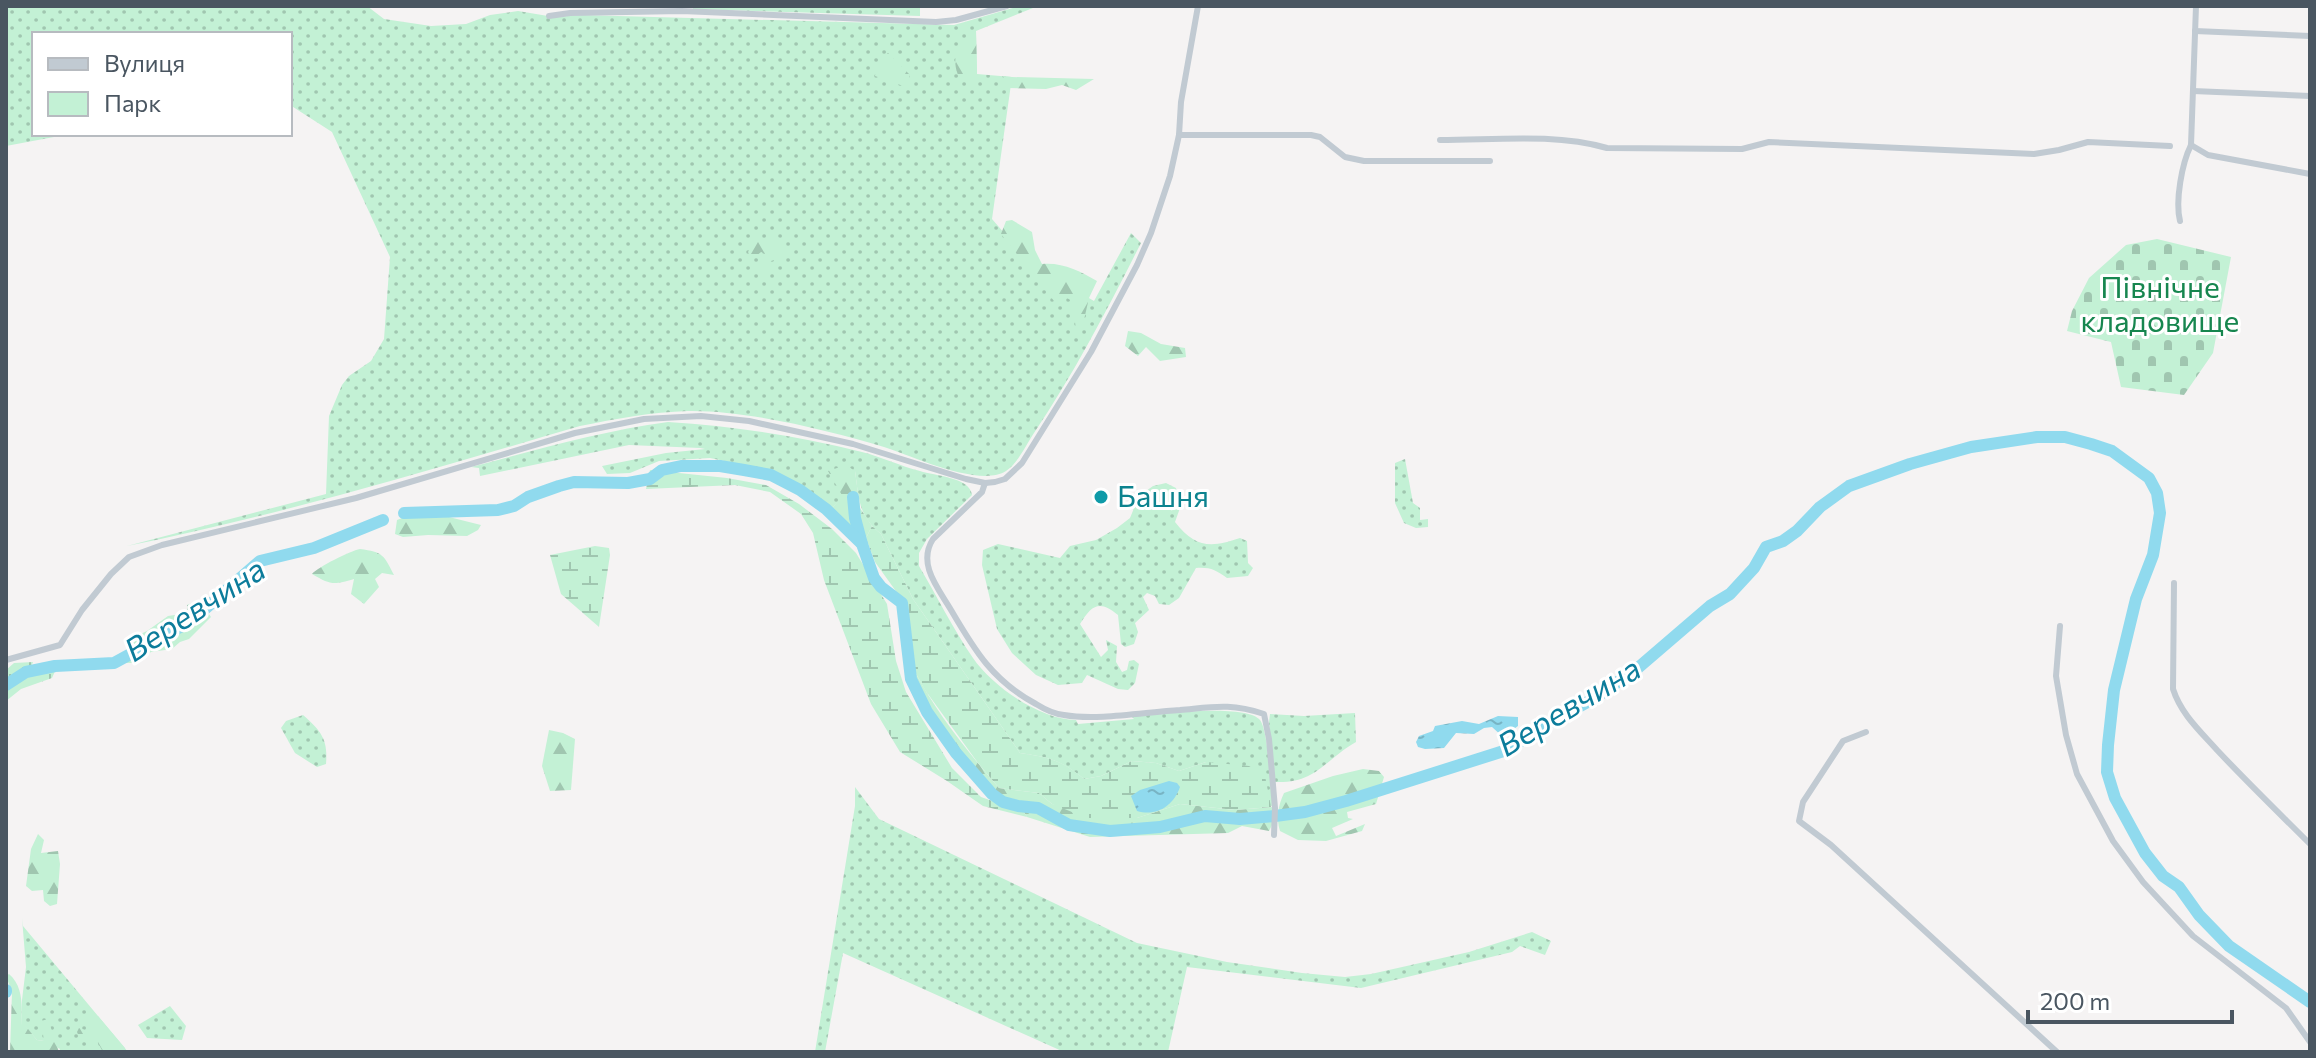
<svg xmlns="http://www.w3.org/2000/svg" width="2316" height="1058" font-family="Commissioner,sans-serif">
<defs>
<pattern id="green-dots" width="8" height="8" patternUnits="userSpaceOnUse" patternTransform="scale(2)"><rect width="8" height="8" fill="#c3f1d5"/><path d="M2 2h.1M6 6h.1" fill="none" stroke="#a0c6b0" stroke-width="1.8" stroke-linecap="round"/></pattern>
<pattern id="forest-firs" width="22" height="20" patternUnits="userSpaceOnUse" patternTransform="scale(2)"><rect width="22" height="20" fill="#c3f1d5"/><path d="M5 1l3.5 6h-7zM16 11l3.5 6h-7z" fill="#a0c6b0"/></pattern>
<pattern id="wetland-marsh" width="20" height="14" patternUnits="userSpaceOnUse" patternTransform="scale(2)"><rect width="20" height="14" fill="#c3f1d5"/><path d="M1 5h8M5 5V1M11 12h8M15 12V8" fill="none" stroke="#a0c6b0"/></pattern>
<pattern id="cemetery-stones" width="16" height="16" patternUnits="userSpaceOnUse" patternTransform="scale(2)"><rect width="16" height="16" fill="#c3f1d5"/><path d="M2 7V4a2 2 0 0 1 4 0v3zM10 15v-3a2 2 0 0 1 4 0v3z" fill="#a0c6b0"/></pattern>
<pattern id="water-ripples" width="26" height="14" patternUnits="userSpaceOnUse" patternTransform="scale(2)"><rect width="26" height="14" fill="#90daee"/><path d="M2 4q2-2 4 0t4 0M15 11q2-2 4 0t4 0" fill="none" stroke="#78b4c4"/></pattern>
</defs>
<rect width="100%" height="100%" fill="#f5f3f3"/>
<g fill="url(#green-dots)">
<path d="M6,6H367L384,19L431,26L466,24L490,15L518,11L554,17L581,15L954,25L1020,6H1038L976,31L977,74L1012,77L992,219L1031,264L1094,301L1131,233L1141,243C1108,308 1075,372 1034,433C1026,445 1018,463 1006,471C980,488 912,456 884,447C828,430 746,410 688,411C652,412 615,419 580,426C430,470 281,515 127,546L326,494L329,416L342,385L349,376L371,361L384,339L390,257L332,132L290,105V34H34V134H70L6,146Z"/>
<polygon points="693,6 920,6 920,16 693,9"/>
<path d="M668,422C734,426 797,436 862,452C882,457 900,466 920,471C935,476 970,477 972,495L927,539L919,553V566C937,596 953,629 973,658C993,687 1041,720 1076,720L1078,724L1134,719L1131,716C1154,714 1247,703 1260,720C1269,732 1270,789 1273,807L1206,762L1179,771L1156,763L1132,761L1101,776L1084,779C1061,760 1048,757 1020,753L913,599L881,534C858,516 859,498 855,471L843,498L831,509L802,488L767,470L710,458L659,461L630,473L607,474L602,466L666,453L705,449L700,448L629,445L480,476L479,468L471,467C536,450 601,431 668,422Z"/>
<polygon points="1405,459 1413,503 1420,508 1420,520 1428,519 1428,527 1416,528 1404,523 1395,503 1395,463"/>
<path d="M1166,483L1176,488L1180,508L1175,522C1195,548 1211,548 1240,538L1247,541L1248,563L1253,568L1248,576L1227,578C1216,570 1210,567 1196,568L1179,598L1169,605L1159,604L1155,596L1147,593L1143,597L1149,610L1135,623L1138,632L1134,644L1125,647L1121,644L1118,615C1100,600 1092,604 1080,624L1101,657L1108,650L1106,640L1117,646L1116,662L1122,672L1127,670L1129,661L1134,660L1139,664L1135,683L1128,690L1118,689L1087,675L1082,683L1058,685L1036,675L1012,653L997,629L982,565L983,550L998,544L1060,558L1070,546L1096,540L1117,528L1130,518L1139,496L1153,486Z"/>
<path d="M1355,713L1356,742C1323,761 1316,784 1274,782L1269,722L1270,714L1304,716Z"/>
<path d="M303,715C321,731 328,739 326,764L317,767L295,753L281,728L286,721Z"/>
<polygon points="855,787 879,819 1137,943 1227,962 1302,973 1345,977 1371,974 1469,952 1532,932 1551,941 1545,955 1520,946 1512,952 1361,988 1187,967 1168,1052 1064,1052 843,953 825,1052 815,1052 855,806"/>
<polygon points="22,918 23,926 128,1052 59,1052 60,1049 44,1041 37,1040 24,1025 21,1026 22,1000 26,967"/>
<polygon points="170,1006 186,1026 182,1040 147,1038 138,1025"/>
</g>
<g fill="url(#forest-firs)">
<path d="M976,31L977,74L972,82L959,77C950,59 958,39 976,31Z"/>
<polygon points="888,53 910,75 906,87 875,76 877,64"/>
<polygon points="1003,76 1012,77 1094,79 1076,90 1062,85 1046,89 1008,88"/>
<path d="M1012,220L1032,232L1035,250L1042,264C1062,262 1080,271 1097,281L1089,298L1083,324L1076,329L1072,301L1067,298L1058,306L1001,234L1006,221Z"/>
<polygon points="771,237 781,238 786,248 784,257 771,261 767,270 760,270 760,258 765,253 761,252 755,257 750,256 748,252 754,241 762,238 763,245 766,245"/>
<polygon points="1128,331 1141,333 1161,344 1185,348 1186,357 1160,361 1146,347 1138,356 1125,346"/>
<polygon points="846,465 855,471 860,508 872,526 866,538 857,537 831,509 843,497 828,471"/>
<polygon points="449,517 481,525 478,530 467,536 428,535 403,537 395,534 397,520 402,518"/>
<path d="M360,549C383,552 384,555 394,575L382,573L375,579L379,587L364,604L351,594L354,579C333,585 331,585 312,574C318,567 350,551 360,549Z"/>
<polygon points="199,600 211,617 189,639 180,642 172,649 151,652 137,663 121,663 120,658 129,650 130,639 147,631 168,616 187,613 187,605"/>
<path d="M913,668C935,711 967,751 999,788L1039,793L1052,804L1137,818L1180,804L1235,810L1273,807V823L1269,831L1242,826L1228,833L1090,837L1027,817L1024,812L1030,811L1049,818L1047,812L1014,799L1005,798L983,782L926,704Z"/>
<polygon points="549,730 563,733 575,739 571,790 550,791 542,766"/>
<path d="M1363,769L1379,771L1384,777L1376,804L1347,812L1348,818L1353,819L1332,828L1336,836L1365,824L1362,831L1326,841L1298,840L1280,831C1276,818 1278,806 1284,793L1333,776Z"/>
<polygon points="38,834 44,840 41,853 58,851 60,864 57,904 50,906 44,901 43,890 32,891 26,886 31,849"/>
<path d="M9,974C24,987 22,1007 21,1025L24,1024L37,1040L44,1041L41,1021L48,1019L59,1052H10L12,992L6,976Z"/>
<polygon points="89,1016 98,1016 125,1048 126,1052 103,1052 97,1041 80,1039 77,1032 79,1028 91,1032"/>
</g>
<g fill="url(#wetland-marsh)">
<polygon points="650,470 727,478 766,485 799,504 832,529 856,553 887,604 896,661 906,692 952,768 981,797 1024,812 1027,817 983,806 947,781 900,752 871,704 824,580 813,533 801,514 770,492 735,485 646,489"/>
<path d="M872,526L881,534L913,599L1020,753C1048,757 1062,760 1084,779L1101,776L1132,761L1156,763L1179,771L1206,762L1249,766L1265,776L1271,807L1235,810L1180,804L1137,818H1087L1052,804L1039,793L999,788L978,763L925,690L913,668L908,608L875,562L866,538Z"/>
<polygon points="595,546 609,548 610,555 599,627 561,594 550,555"/>
<polygon points="33,662 31,667 35,675 56,669 52,678 21,689 6,701 6,670 14,663"/>
</g>
<polygon fill="url(#cemetery-stones)" points="2157,239 2231,257 2213,353 2184,395 2121,387 2111,342 2067,331 2072,311 2089,278 2126,245"/>
<g fill="url(#water-ripples)">
<polygon points="1498,716 1518,717 1518,726 1503,737 1492,727 1484,728 1474,734 1456,733 1444,748 1425,749 1418,747 1416,742 1419,736 1433,731 1435,726 1462,721 1479,724"/>
<path d="M1169,781L1177,783L1180,787C1174,805 1157,817 1137,811L1131,796L1140,790Z"/>
</g>
<g fill="none" stroke-linecap="round" stroke-linejoin="round">
<g stroke="#90daee" stroke-width="12">
<polyline points="853,497 855,518 862,544"/>
<polyline points="404,513 498,510 514,506 528,497 559,486 574,482 628,483 650,479 662,470 681,466 720,466 744,470 771,475 800,490 826,509 862,544 874,578 881,587 902,603 911,679 927,712 956,753 978,778 992,794 1003,802 1018,806 1038,808 1069,825 1110,831 1160,827 1205,816 1240,819 1275,816 1305,812 1346,801 1510,749 1534,731 1595,698 1639,667 1710,606 1730,594 1754,568 1766,547 1783,541 1797,531 1820,507 1849,486 1910,464 1971,447 2037,437 2065,437 2091,444 2112,451 2149,478 2157,493 2160,513 2153,555 2136,599 2114,690 2108,745 2107,772 2115,798 2145,853 2163,876 2179,887 2199,915 2229,946 2310,1002"/>
<polyline points="6,685 26,672 55,666 114,663 191,621 260,561 314,548 383,520"/>
<polyline points="6,990 6,992"/>
</g>
<g stroke="#c1cad2" stroke-width="6">
<polyline points="549,16 570,13 682,11 936,22 956,20 1007,6"/>
<polyline points="2195,31 2310,36"/>
<polyline points="2193,91 2310,96"/>
<polyline points="1179,135 1311,135 1320,137 1345,157 1364,161 1490,161"/>
<path d="M1440,140C1495,140 1554,133 1607,148L1742,149L1769,142L2034,154L2059,150L2088,142L2170,146"/>
<polyline points="2191,145 2208,155 2310,174"/>
<path d="M2180,221C2175,201 2182,163 2191,145L2196,6"/>
<path d="M985,483L982,492L933,539C917,564 938,588 951,610C975,651 993,681 1036,704C1044,709 1054,714 1064,715C1097,721 1145,712 1180,710C1214,707 1230,703 1264,714L1269,739L1275,808L1274,835"/>
<path d="M2174,583L2173,689C2181,714 2200,731 2217,750C2247,782 2279,813 2310,844"/>
<polyline points="2060,626 2056,676 2066,735 2077,774 2113,841 2143,882 2193,936 2286,1008 2310,1042"/>
<polyline points="6,660 60,645 82,610 111,574 129,557 162,545 356,498 575,433 644,419 701,416 749,421 853,444 966,479 985,483 995,482 1005,479 1022,463 1091,352 1137,265 1151,233 1170,176 1179,135 1181,102 1198,6"/>
<polyline points="1866,732 1843,741 1803,802 1799,821 1831,845 2057,1052"/>
</g>
</g>
<circle fill="#0f9aa8" stroke="#fff" stroke-width="3" cx="1101" cy="497" r="8"/>
<g text-anchor="middle" stroke-width="6" stroke-linejoin="round" paint-order="stroke">
<g font-size="30" fill="#17864f" stroke="#fff">
<text x="2160" y="298">Північне<tspan x="2160" dy="34">кладовище</tspan></text>
</g>
<g font-size="30" fill="#0d838f" stroke="#fff" text-anchor="start">
<text x="1117" y="507">Башня</text>
</g>
<g font-size="32" font-style="italic" fill="#0c7c9b" stroke="#fff">
<text transform="translate(195 610) rotate(-33)" y="11">Веревчина</text>
<text transform="translate(1569 707) rotate(-31)" y="11">Веревчина</text>
</g>
</g>
<rect width="2316" height="1058" fill="none" stroke="#4a5661" stroke-width="16"/>
<rect x="32" y="32" width="260" height="104" fill="#ffffff" stroke="#b7bbc0" stroke-width="2"/>
<rect x="48" y="58" width="40" height="12" fill="#c1cad2" stroke="#b7bbc0" stroke-width="2"/>
<text x="104" y="72" font-size="24" fill="#4a5661">Вулиця</text>
<rect x="48" y="92" width="40" height="24" fill="#c3f1d5" stroke="#b7bbc0" stroke-width="2"/>
<text x="104" y="112" font-size="24" fill="#4a5661">Парк</text>
<path d="M2028 1010v12h204v-12" fill="none" stroke="#4a5661" stroke-width="4"/>
<text x="2040" y="1010" font-size="24" fill="#4a5661" stroke="#ffffff" stroke-width="6" paint-order="stroke">200 m</text>
</svg>
